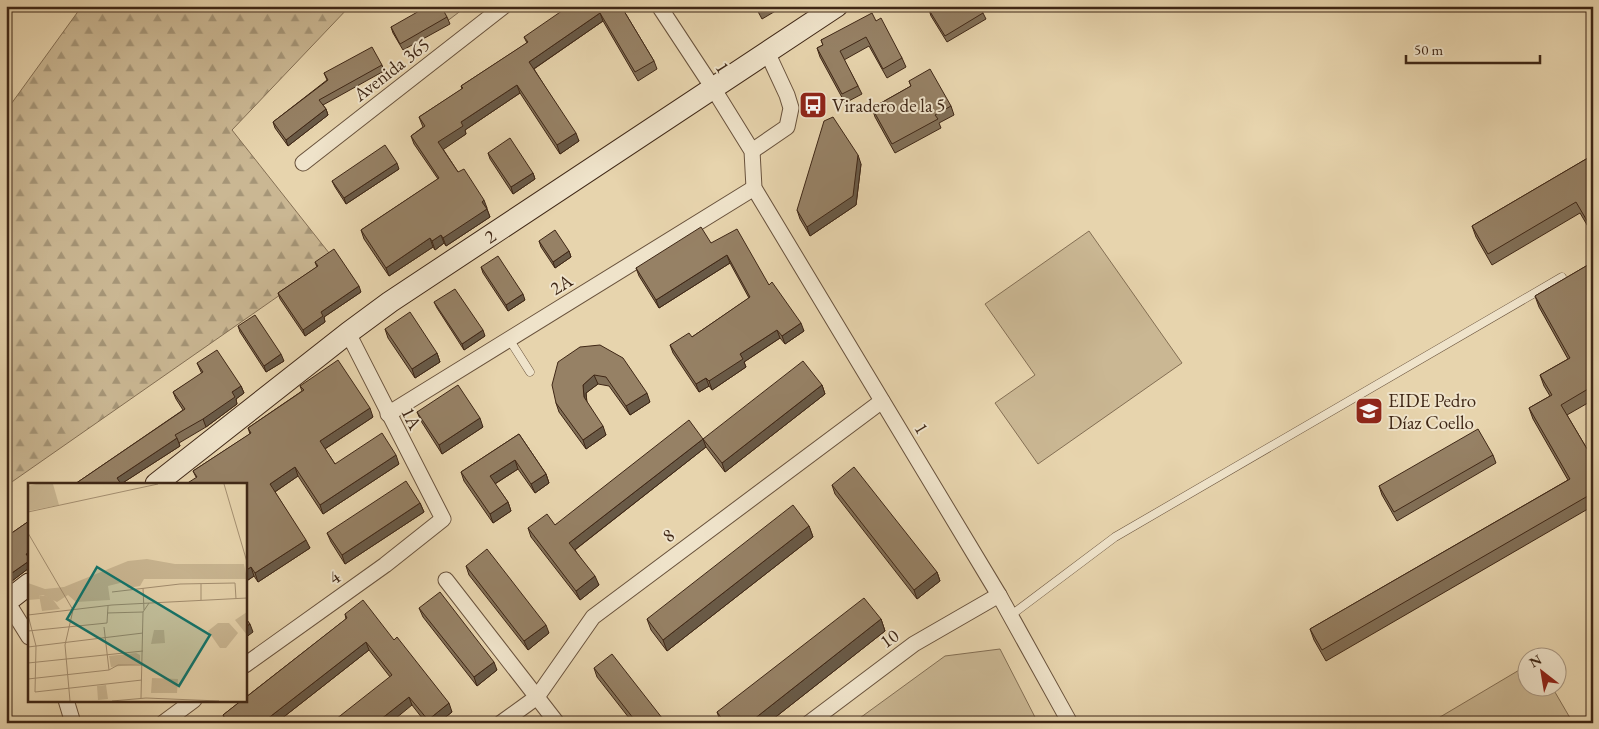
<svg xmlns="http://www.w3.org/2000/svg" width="1599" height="729" font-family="'EB Garamond',serif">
<defs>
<pattern id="forest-firs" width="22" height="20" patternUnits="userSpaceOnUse" patternTransform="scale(1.25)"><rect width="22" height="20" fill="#cab793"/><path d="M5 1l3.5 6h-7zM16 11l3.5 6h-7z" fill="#a59577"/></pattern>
</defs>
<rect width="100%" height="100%" fill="#e7d4ad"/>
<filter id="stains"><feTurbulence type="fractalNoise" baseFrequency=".004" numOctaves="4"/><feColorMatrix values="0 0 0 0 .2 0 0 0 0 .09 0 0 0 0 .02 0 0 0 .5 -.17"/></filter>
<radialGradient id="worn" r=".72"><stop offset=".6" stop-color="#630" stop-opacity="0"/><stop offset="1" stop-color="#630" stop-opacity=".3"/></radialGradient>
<g fill="#cab793" stroke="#846f54">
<polygon points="1089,231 1182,363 1038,464 995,403 1035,375 985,304"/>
<polygon points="1000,649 1038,723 853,723 945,656"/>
<polygon points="1526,666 1526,686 1552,687 1573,723 1430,723"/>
</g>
<g fill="url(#forest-firs)" stroke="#846f54">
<polygon points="82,6 350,6 232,130 333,258 6,486 6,111"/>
<polygon points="419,6 467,6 446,22"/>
</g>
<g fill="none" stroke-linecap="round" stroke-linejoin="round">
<defs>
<g id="lane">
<polyline points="509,339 530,372"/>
<polyline points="1010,616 1115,537 1562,277"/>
</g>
<g id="street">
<polyline points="659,6 713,88 752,151 754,188 999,595 1070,723"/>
<polyline points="752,151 787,127 791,108 787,95 767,52"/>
<polyline points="303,163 504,6"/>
<polyline points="388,414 754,188"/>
<polyline points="446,580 557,723"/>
<polyline points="6,600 29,637"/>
<polyline points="245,665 385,565 443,519 348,333"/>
<polyline points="66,700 73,723"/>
<polyline points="163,723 194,700"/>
<polyline points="501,723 537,697 593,617 882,401"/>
<polyline points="809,723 914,644 999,595"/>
</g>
<g id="secondary">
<path id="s1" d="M156,484L348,333L390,302L837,6"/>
<polyline points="6,602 29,584"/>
</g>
</defs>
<use href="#lane" stroke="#69523c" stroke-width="9"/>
<use href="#street" stroke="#69523c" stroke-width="17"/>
<use href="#secondary" stroke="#3f2716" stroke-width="23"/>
<use href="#lane" stroke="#efe3ca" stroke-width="8"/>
<use href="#street" stroke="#efe3ca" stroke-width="15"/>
<use href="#secondary" stroke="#efe3ca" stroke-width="21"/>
</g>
<g fill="#816f57" stroke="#3f2716">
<polygon points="621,6 654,61 657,69 638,81 603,21 534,69 579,141 560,154 520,93 465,130 466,134 443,149 458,172 487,208 487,209 490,217 446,246 444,243 435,250 433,247 389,276 364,239 361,230 438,179 414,144 411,136 423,127 419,117 462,89 461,86 527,43 524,37"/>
<polygon points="755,6 784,6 762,19"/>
<polygon points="931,6 979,6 983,13 986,19 947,42 931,16 929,10 932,8"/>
<polygon points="447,17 450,24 403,50 393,33 391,27"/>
<polygon points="876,21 902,58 906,67 887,78 869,46 844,60 858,86 862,94 845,103 820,57 817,48 823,45 821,40"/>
<polygon points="382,65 384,71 323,105 326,109 328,115 288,146 275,128 273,122 327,80 324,73"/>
<polygon points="909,81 951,106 954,115 939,123 941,128 895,153 875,117 872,108 911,86"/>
<polygon points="488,153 533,173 535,179 513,194 490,159"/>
<polygon points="1593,155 1593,235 1580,213 1492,265 1476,237 1472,226"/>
<polygon points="861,164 856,205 810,236 800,219 797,210"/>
<polygon points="399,169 346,204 335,187 332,181"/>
<polygon points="539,241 569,251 571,257 555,268 541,247"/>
<polygon points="711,243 769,285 804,331 785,344 780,338 744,362 746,367 712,390 709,386 699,392 673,353 670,345 692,337 749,298 730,263 659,308 639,276 636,268"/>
<polygon points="315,262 361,292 324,317 325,322 305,336 280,299 278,293 317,267"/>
<polygon points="1593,262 1593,400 1567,415 1593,459 1593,506 1326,661 1314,640 1310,629 1568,480 1533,419 1529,408 1550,396 1544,386 1540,375 1568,359 1539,307 1535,296"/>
<polygon points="481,267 525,300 508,311 483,273"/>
<polygon points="434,302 485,336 464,350 437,308"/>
<polygon points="238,326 284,361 266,372 240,332"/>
<polygon points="385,329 437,353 440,362 415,378 388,338"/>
<polygon points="580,347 650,402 630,415 609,386 598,384 586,393 587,402 606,435 586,449 559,412 556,403"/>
<polygon points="197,363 241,386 244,393 236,399 237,404 206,427 179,443 180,446 121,484 75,484 183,410 176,399 173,392 202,374"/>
<polygon points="822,385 825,394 725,472 706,447 575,550 599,585 580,600 531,537 528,528 555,525 703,439"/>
<polygon points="300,386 373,417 325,449 335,464 399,464 323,514 298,476 275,492 310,548 258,582 254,576 245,582 245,484 196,477 193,471 250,434 248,428 302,391"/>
<polygon points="417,412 483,427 442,454 421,421"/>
<polygon points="519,434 546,474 549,483 535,493 518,469 495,484 508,502 511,511 493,523 464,481 461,472"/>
<polygon points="1493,455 1496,463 1397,521 1382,495 1379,486"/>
<polygon points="832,485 937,572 940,581 917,599 835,494"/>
<polygon points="420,503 424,512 345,564 331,542 327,533"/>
<polygon points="29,521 29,568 12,581 6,573 6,537"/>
<polygon points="809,526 813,537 667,651 651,630 647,619"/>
<polygon points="466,566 549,633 528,650 469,575"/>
<polygon points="419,608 497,670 477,686 423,617"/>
<polygon points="345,614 394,640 452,712 438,723 426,723 369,650 276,723 226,723 223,715 346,619"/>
<polygon points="881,619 885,631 768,723 721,723 717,712"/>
<polygon points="594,668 666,723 633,723 597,677"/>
</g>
<g fill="#695a47" stroke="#3f2716">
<polygon points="677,6 683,6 678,9"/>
<polygon points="711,6 717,6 712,10"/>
<polygon points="600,13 603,21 532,70 529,62"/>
<polygon points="517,85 520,93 465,130 466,134 441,151 438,142 461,122"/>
<polygon points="326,109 328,115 288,146 286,140"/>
<polygon points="576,133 579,141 560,154 557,145"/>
<polygon points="858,155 861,164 856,205 810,236 807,227"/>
<polygon points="397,163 399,169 346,204 344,198"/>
<polygon points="533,173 535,179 513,194 511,187"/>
<polygon points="484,200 487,208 485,210 487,209 490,217 446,246 443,238"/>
<polygon points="441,235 444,243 435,250 432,241"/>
<polygon points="430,238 433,247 389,276 386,268"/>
<polygon points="569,251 571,257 555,268 553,262"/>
<polygon points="727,255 730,263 659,308 656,300"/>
<polygon points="359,286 361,292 324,317 325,322 305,336 303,330 321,312"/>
<polygon points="523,294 525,300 508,311 506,305"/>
<polygon points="801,323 804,331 785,344 782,336"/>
<polygon points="483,330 485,336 464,350 462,344"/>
<polygon points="777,330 780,338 744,362 746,367 712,390 709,381 740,354"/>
<polygon points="437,353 440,362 415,378 412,369"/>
<polygon points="281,354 284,361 266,372 264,366"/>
<polygon points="594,375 598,384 586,393 587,406 584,397 583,385"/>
<polygon points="706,378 709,386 699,392 696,384"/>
<polygon points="822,385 825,394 725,472 722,463"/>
<polygon points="241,386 244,393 236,399 237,404 206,427 203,419 232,392"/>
<polygon points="647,393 650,402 630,415 626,406"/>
<polygon points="370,408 373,417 323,450 320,441"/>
<polygon points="480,418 483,427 442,454 439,445"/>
<polygon points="603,426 606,435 586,449 583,440"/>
<polygon points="177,438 180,446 121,484 119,484 117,478"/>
<polygon points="703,439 706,447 572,552 569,543"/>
<polygon points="396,455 399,464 323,514 320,505"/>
<polygon points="515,460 518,469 493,485 490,476"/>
<polygon points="295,467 298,476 273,493 270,484"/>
<polygon points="546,474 549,483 535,493 531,484"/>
<polygon points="508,502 511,511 493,523 490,514"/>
<polygon points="420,503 424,512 345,564 342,555"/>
<polygon points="809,526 813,537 667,651 663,640"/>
<polygon points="306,540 310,548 258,582 255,573"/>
<polygon points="29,561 29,568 12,581 9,575"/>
<polygon points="251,567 254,576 245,582 245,571"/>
<polygon points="937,572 940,581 917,599 914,590"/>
<polygon points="595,576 599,585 580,600 576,591"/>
<polygon points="881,619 885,631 768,723 749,723"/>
<polygon points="250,624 253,632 245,638 245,627"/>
<polygon points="546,625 549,633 528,650 524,641"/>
<polygon points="366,642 369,650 276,723 262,723"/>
<polygon points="494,662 497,670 477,686 474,677"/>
<polygon points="8,672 11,680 6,683 6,673"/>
<polygon points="409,697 412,705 390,723 376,723"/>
<polygon points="449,703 452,712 438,723 428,723 428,720"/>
</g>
<g fill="#968165" stroke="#3f2716">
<polygon points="428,6 441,6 447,17 400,44 391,27"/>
<polygon points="569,6 621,6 654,61 635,72 600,13 529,62 576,133 557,145 517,85 461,122 463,126 438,142 458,172 464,169 484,200 482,202 487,209 443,238 441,235 432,241 430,238 386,268 361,230 439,178 411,136 425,126 419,117 463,88 461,86 528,42 524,37"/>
<polygon points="757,6 768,6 759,11"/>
<polygon points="933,6 979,6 983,13 945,36 929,10 933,7"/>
<polygon points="872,13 876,21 881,18 902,58 883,69 866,37 840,51 858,86 842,94 817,48 823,45 821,40"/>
<polygon points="372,47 382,65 319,100 326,109 286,140 273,122 328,80 324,73"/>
<polygon points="930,69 951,106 935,115 938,119 892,144 872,108 911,86 909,81"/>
<polygon points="833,117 858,155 853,196 807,227 797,210 824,121"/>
<polygon points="510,138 533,173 511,187 488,153"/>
<polygon points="385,145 397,163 344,198 332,181"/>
<polygon points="1593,155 1593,193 1588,195 1593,203 1593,231 1576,202 1488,254 1472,226"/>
<polygon points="701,227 711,243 737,229 769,285 772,282 801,323 782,336 777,330 740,354 743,359 709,381 706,378 696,384 670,345 689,333 692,337 750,297 727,255 656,300 636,268"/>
<polygon points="555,230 569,251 553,262 539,241"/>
<polygon points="334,249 359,286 321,312 323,316 303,330 278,293 318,266 315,262"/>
<polygon points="498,256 523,294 506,305 481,267"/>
<polygon points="1593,262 1593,386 1561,405 1593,459 1593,493 1322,650 1310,629 1570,479 1529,408 1552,395 1540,375 1570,358 1535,296"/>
<polygon points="455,289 483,330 462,344 434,302"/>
<polygon points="410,312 437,353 412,369 385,329"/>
<polygon points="255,315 281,354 264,366 238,326"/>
<polygon points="600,345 623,358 647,393 626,406 606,377 594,375 583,385 584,397 603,426 583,440 556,403 552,385 558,362 580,347"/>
<polygon points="217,350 241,386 232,392 235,397 203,419 175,435 177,438 117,478 121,484 75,484 185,409 173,392 203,372 197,363"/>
<polygon points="338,360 370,408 320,441 335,464 382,433 396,455 320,505 295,467 270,484 306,540 255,573 251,567 245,571 245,484 186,484 197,477 193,471 251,433 248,428 304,390 300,386"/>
<polygon points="803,361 822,385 722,463 703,439"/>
<polygon points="458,385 480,418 439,445 417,412"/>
<polygon points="689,420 703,439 569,543 595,576 576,591 528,528 547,514 555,525"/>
<polygon points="1478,429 1493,455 1394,512 1379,486"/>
<polygon points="519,434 546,474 531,484 515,460 490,476 508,502 490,514 461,472"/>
<polygon points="854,467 937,572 914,590 832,485"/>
<polygon points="406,481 420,503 342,555 327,533"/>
<polygon points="793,505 809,526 663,640 647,619"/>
<polygon points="29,521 29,553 26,554 29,558 29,561 9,575 6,570 6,537"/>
<polygon points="487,549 546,625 524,641 466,566"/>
<polygon points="440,592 494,662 474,677 419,608"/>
<polygon points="864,598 881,619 749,723 725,723 717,712"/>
<polygon points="363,600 394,640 397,637 449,703 428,720 409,697 376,723 331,723 392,675 366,642 262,723 229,723 223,715 242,700 245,700 245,698 347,618 345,614"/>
<polygon points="245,617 250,624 245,627"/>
<polygon points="612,654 666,723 637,723 594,668"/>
<polygon points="6,714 13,723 6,723"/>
</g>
<defs>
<symbol id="bus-square" viewBox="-11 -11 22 22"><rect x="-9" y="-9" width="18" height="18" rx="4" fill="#8f2418" stroke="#efe3ca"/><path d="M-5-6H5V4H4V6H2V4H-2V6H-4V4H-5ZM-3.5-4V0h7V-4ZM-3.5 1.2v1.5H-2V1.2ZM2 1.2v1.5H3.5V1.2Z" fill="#fff"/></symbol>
<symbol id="school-square" viewBox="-11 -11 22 22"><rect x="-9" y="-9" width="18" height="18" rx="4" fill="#8f2418" stroke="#efe3ca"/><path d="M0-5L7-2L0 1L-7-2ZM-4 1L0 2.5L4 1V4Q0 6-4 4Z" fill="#fff"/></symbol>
</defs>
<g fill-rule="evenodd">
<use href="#bus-square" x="797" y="89" width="32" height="32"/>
<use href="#school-square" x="1353" y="395" width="32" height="32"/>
</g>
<g text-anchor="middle" stroke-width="4" stroke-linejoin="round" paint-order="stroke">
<g font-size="19" fill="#3f2716" stroke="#efe3ca">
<text transform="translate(723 67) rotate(57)" y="7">1</text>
<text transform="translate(391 69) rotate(-38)" y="7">Avenida 365</text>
<text dy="7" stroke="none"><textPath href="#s1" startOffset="416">2</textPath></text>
<text transform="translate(561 284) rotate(-32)" y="7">2A</text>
<text transform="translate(412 418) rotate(63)" y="7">1A</text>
<text transform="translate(922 428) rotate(59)" y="7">1</text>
<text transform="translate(668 535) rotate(-37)" y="7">8</text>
<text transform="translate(334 577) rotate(-35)" y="7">4</text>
<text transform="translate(889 638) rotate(-36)" y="7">10</text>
</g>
<g font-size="19" fill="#3f2716" stroke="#efe3ca" text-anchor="start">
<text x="832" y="112">Viradero de la 5</text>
<text x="1388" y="407">EIDE Pedro<tspan x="1388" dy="22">Díaz Coello</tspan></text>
</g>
</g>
<g transform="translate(28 483)">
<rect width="219" height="219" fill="#e7d4ad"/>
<path d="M8,1H25L31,22L0,28V3ZM11,112L23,114L32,126L14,128ZM219,129V152L207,137ZM190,140H201L210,150L198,165H192L180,148ZM126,147H136L137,160L123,161ZM108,170L112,172V181L83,184L81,173ZM124,195L150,196L149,210H123ZM78,202L80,216L70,217L69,203Z" fill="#cab793"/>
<path d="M119,76L147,81H216L219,96H116L112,103L100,105L96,99L80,103L82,117L48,119L40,112L29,119L15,112H11L12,116L0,117V100L17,106L36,104L100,78Z" fill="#cab793"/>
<path fill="none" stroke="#a48f71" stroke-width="1" d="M196,1L219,79M0,29L130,1M0,50L45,127L37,162L42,218M115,105L116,127M84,109L152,101L207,100L208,116M173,117V101M79,130L115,129M0,132L84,122L219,115M0,132L8,163L7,209L114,197M76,144L81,187M0,148L79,140L80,123M0,164L115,150M0,180L115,168M0,196L81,187L90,182H114M113,215L115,129L121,120M84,218L118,215L191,218"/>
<path fill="#0f766e" fill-opacity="0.15" stroke="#0f766e" stroke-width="2.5" d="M69,84L182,152L151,203L39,136Z"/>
<rect width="219" height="219" fill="none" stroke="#3f2716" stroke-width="2.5"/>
</g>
<rect width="1599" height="729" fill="none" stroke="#e7d4ad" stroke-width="25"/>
<rect x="8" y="8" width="1584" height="714" fill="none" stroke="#3f2716" stroke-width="2.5"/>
<rect x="12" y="12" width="1574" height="704" fill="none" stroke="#3f2716"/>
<g transform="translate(1542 672) rotate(329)"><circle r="24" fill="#efe3ca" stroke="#a99882"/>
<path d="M0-4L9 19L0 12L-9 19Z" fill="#8f2418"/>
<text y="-8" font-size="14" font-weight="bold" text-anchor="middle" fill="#3f2716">N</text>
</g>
<path d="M1406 55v8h134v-8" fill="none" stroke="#3f2716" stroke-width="2.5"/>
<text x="1414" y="55" font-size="15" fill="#3f2716" stroke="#efe3ca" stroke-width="4" paint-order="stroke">50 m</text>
<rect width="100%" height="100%" filter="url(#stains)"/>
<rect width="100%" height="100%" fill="url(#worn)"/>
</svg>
